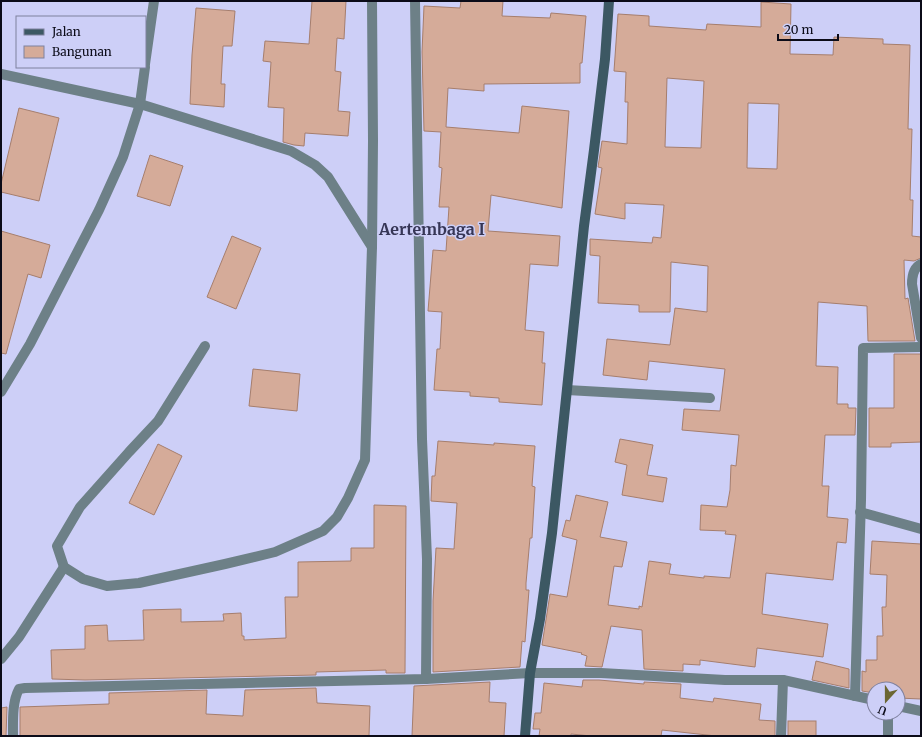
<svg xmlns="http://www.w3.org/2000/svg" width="922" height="737" font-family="Merriweather,serif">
<rect width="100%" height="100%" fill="#cdcff7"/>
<g fill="#d5ab99" stroke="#a67e6d" fill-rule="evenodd">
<polygon points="312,1 346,1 344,39 337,38 335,71 341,72 338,111 350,112 348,136 305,133 304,146 294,145 283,142 284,108 268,107 271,62 263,61 265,41 309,44"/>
<polygon points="461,1 503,1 502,16 550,18 551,13 586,16 582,63 580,63 580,83 484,84 484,91 448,88 446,127 519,133 522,106 569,111 562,208 491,195 488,231 560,236 558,266 530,264 525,330 544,332 542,363 545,363 542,405 499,402 499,398 470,396 470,392 434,390 437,349 440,349 442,312 428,311 433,250 446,251 449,207 439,207 442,168 439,167 441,132 424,131 422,52 424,6 460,8"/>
<path d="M761,2L791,4L790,54L833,55L834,37L883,39V44L910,45L908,129H912L910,200H913L912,236L921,237V258L914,261L904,260L905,299L908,298L915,341H868L867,306L818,302L816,366L838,367L837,404H848V408H856L855,435H825L822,486H829L827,517L848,519L846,543L837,542L833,580L766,573L762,614L828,624L823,657L757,648L755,667L700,660V665L683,664V671L644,669L642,630L611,626L602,667L585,666L587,656L581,654L582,653L542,645L550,594L567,597L577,540L562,536L566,520L570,521L576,495L608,502L600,537L627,542L622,567L614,566L608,605L639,609V606L642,607L649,561L671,564L669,574L704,578V576L730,578L736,535L725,534L726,531L700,530L701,505L727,507L730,490L731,465L736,466L739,435L682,430L684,409L720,411L725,369L649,361L647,380L603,375L607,339L670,345L675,308L707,312L708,266L671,262L670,312H639V305L598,303L600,256L590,255V239L652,243L653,237L661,238L664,205L625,203V219L595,214L602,168L598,167L602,141L627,144L628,102H625L626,72L614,71L618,14L649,16V26L706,30L707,24L761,27ZM667,78L704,81L701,148L665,147ZM748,103L779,104L777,169L747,168Z"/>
<polygon points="196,8 235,11 232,46 223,46 221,84 225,84 224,107 190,104 192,55"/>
<polygon points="19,108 59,118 39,201 1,192 1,184"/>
<polygon points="150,155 183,166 170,206 137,196"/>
<polygon points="1,231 50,245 41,278 28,274 6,354 1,353"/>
<polygon points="232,236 261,248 236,309 207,297"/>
<polygon points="894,354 921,354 921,442 891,443 891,447 869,447 869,408 894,408"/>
<polygon points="253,369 300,374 297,411 249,406"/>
<polygon points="620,439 653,445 647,475 667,478 663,502 622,495 627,465 615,462"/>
<polygon points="438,441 494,445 494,443 535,446 532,486 535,487 532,538 530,538 526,583 526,590 529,590 525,642 522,641 520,667 433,672 433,601 436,548 454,549 457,503 431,501 432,476 435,476"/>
<polygon points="158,444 182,456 154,515 129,503"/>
<polygon points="374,505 406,506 405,673 386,673 386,670 316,672 316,675 85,680 52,679 51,650 85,649 85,626 107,625 108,641 144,640 143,610 181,609 181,622 224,621 223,614 241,613 242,636 244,636 244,640 286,638 285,597 298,597 298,562 351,561 351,548 374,548"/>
<polygon points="872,541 921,544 921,699 898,698 898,689 874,689 874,693 862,691 862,671 866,672 866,660 877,660 877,636 883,636 882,607 886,607 887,575 870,574"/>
<polygon points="816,661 849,669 849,688 812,680"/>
<polygon points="583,680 599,680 644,684 644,682 681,684 680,698 713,702 714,698 761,704 759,720 775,721 775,736 716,736 662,730 661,736 591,736 571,734 571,736 539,736 540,729 533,729 535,713 541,713 544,683 582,687"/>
<polygon points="490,682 489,702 506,703 504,736 412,736 414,686"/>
<polygon points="316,688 317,703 370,706 369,736 20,736 20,707 109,704 109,693 207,690 206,714 243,716 245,690"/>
<polygon points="7,707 6,736 1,736 1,708"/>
<rect x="788" y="721" width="28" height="15"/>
</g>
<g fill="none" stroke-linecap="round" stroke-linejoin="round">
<g stroke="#6d8087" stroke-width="10">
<polyline points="145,64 154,1"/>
<polyline points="1,74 140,104 291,151 315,165 328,177 372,247"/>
<polyline points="205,346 158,421 129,452 80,507 57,546 64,567 83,579 107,586 139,583 225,564 275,552 323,531 337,517 348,498 365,460 372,247 373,141 372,1"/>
<polyline points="1,392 30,344 99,210 123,157 140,104 145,67"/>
<polyline points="1,659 19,637 64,567"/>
</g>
<g stroke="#6d8087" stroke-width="10">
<polyline points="415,1 422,439 427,559 426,679"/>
<path d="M921,264C913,268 912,276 912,284L921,338"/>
<polyline points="567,390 710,398"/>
<polyline points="860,512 921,529"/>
<polyline points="855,696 861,500 863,348 921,347"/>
<polyline points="898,706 921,711"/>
<path d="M13,736C13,721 12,702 19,689L25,688L426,679L530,673H601L725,680H783L874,700"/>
<polyline points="781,736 783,680"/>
<polyline points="888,736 888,713"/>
</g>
<polyline stroke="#3c5863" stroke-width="10" points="525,736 530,673 540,619 552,533 584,226 594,150 605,59 609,1"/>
</g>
<g text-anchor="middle" stroke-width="3" stroke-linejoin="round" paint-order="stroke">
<g font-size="16" font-weight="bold" fill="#363656" stroke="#cdcff7">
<text x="432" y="235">Aertembaga I</text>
</g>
</g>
<rect width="922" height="737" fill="none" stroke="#0b0b18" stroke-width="4"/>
<rect x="16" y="16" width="130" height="52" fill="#cdcff7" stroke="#7f819e"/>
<rect x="24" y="29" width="20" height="6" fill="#3c5863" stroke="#7f819e"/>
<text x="52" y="36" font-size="12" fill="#0b0b18">Jalan</text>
<rect x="24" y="46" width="20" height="12" fill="#d5ab99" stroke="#7f819e"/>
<text x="52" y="56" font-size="12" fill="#0b0b18">Bangunan</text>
<g transform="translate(886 701) rotate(201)"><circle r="19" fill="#cdcff7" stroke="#7f819e"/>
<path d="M0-3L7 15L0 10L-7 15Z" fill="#6b6633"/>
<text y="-6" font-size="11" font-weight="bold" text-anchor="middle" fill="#0b0b18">U</text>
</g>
<path d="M778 34v6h60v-6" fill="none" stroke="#0b0b18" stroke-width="2"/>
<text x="784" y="34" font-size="12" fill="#0b0b18" stroke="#cdcff7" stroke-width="3" paint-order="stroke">20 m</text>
</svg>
